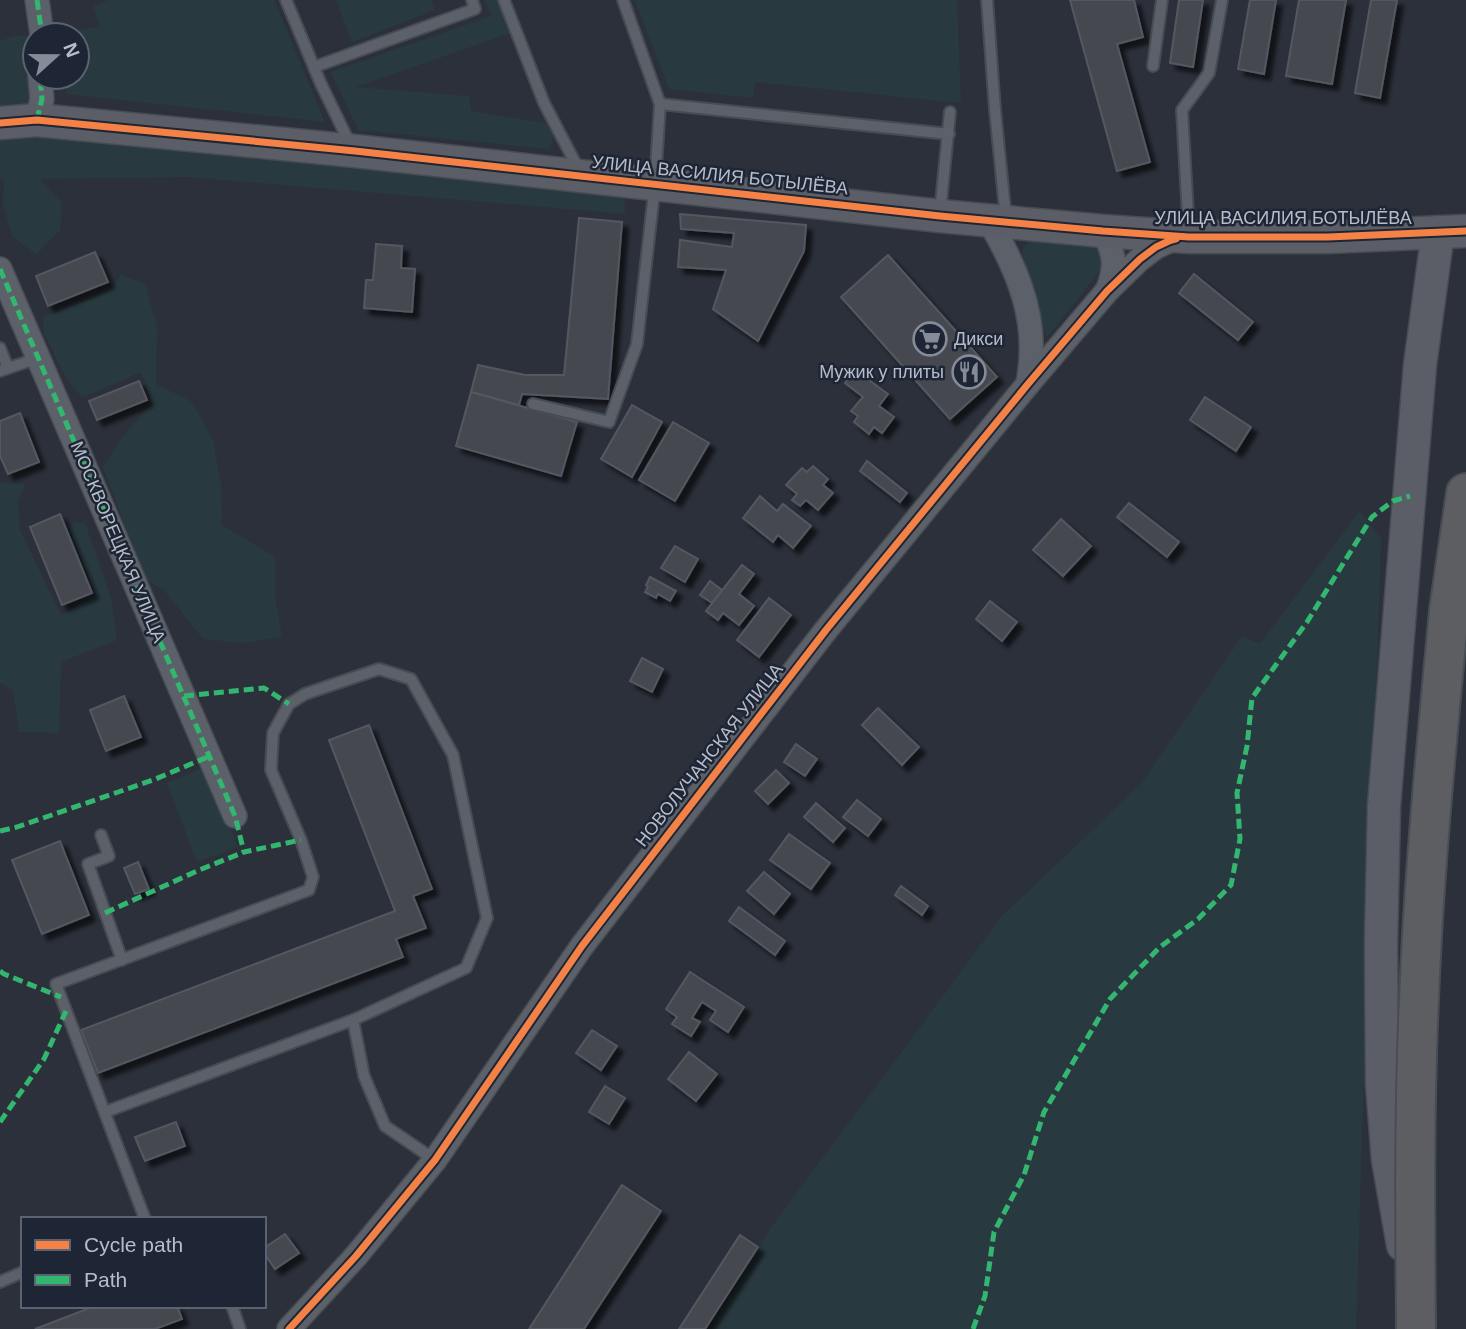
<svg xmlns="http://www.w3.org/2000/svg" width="1466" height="1329" font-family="Helvetica,sans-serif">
<defs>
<filter id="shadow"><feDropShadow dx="6" dy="6" stdDeviation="2" flood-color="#0009"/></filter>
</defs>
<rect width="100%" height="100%" fill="#2b303a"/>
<g fill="#283a40">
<polygon points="108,0 274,0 325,122 66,94 67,77 77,77 77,35 70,35 71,31 100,27 93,6"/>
<polygon points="336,0 431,0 435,10 352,42"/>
<polygon points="485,0 498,0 511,33 356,87 469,96 471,111 546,123 554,135 549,149 358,130 331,72 491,16"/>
<polygon points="635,0 957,0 961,103 755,82 753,98 669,89"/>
<polygon points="17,35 31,36 30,111 0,111 0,41"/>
<polygon points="0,132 624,191 625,214 188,177 39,179 62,203 60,230 36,255 12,236 3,204 4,180 0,179"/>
<path d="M1037,240C1051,242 1092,242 1100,252C1104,257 1103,263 1101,269L1049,335L1046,336L1023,256L1022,251L1028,242Z"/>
<polygon points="121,275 145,284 157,328 156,384 191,401 213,440 221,485 222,525 275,557 275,595 282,637 243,643 203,639 164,590 145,579 103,467 123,436 152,404 141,372 82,398 64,374 44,333 43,317 109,292"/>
<polygon points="0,483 25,484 18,501 20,530 61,615 95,594 70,531 72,523 85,523 111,598 117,640 61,662 59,733 19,732 13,690 0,683"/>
<polygon points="1360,511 1381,539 1356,1329 711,1329 770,1229 1003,915 1141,784 1242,636 1260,644"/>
<polygon points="207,766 238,847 197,862 167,783"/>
</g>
<g fill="#444950" stroke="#535861" stroke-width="2" filter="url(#shadow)">
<polygon points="1070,0 1134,0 1143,37 1117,44 1150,162 1117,171"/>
<polygon points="1179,0 1203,0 1193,67 1170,63"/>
<polygon points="1250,0 1276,0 1264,74 1238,69"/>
<polygon points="1299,0 1346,0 1332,84 1286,76"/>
<polygon points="1371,0 1397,0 1380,98 1355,93"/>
<polygon points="680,214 806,225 804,251 758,341 713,309 726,270 678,267 680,240 732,247 734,233 681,229"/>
<polygon points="579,218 622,222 608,399 522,394 519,405 471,392 478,365 525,375 564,375"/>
<polygon points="376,244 402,246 401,268 415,269 412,312 364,308 366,280 373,280"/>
<polygon points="95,252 108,282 48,306 36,276"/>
<polygon points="888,255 997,377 950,419 841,297"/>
<polygon points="1194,274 1253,322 1238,340 1179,293"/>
<polygon points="855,370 888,394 879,406 894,417 882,433 874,427 869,434 854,422 858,416 851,411 863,397 845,383"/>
<polygon points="139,381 147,400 97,420 89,401"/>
<polygon points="471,392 577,422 561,476 456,446"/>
<polygon points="1205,397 1251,427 1236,451 1190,420"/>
<polygon points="632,405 662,422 632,477 601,459"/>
<polygon points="20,413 39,462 8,474 0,456 0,421"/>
<polygon points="673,422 709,443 675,501 639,480"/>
<polygon points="867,461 907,493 900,502 860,471"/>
<polygon points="813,466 828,479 823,485 833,493 818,510 806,500 800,506 792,500 797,494 786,485 802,468 807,472"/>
<polygon points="760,496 777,511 783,504 811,526 793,548 778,535 773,542 743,518"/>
<polygon points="1129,503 1179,542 1167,557 1117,517"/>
<polygon points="60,514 92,593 62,605 30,527"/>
<polygon points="1061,519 1091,546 1063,576 1033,550"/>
<polygon points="675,546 698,559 685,582 661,568"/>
<polygon points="742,565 754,574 739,594 754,606 739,625 723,613 718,620 706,611"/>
<polygon points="650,577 676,591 670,601 658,594 656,598 645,592 648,587 646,585"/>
<polygon points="710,581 722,590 712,603 700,595"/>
<polygon points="769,598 791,615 759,657 737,640"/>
<polygon points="990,601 1017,622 1002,641 976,619"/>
<polygon points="642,658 663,669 652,692 630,681"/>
<polygon points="124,696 141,737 106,751 90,710"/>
<polygon points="878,708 919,747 902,765 862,725"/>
<polygon points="369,725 432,889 413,896 426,928 396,939 403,957 98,1073 81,1030 395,911 329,740"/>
<polygon points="796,744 817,759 805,776 784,762"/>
<polygon points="776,770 789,783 768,804 755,791"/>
<polygon points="857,800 881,819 868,836 843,817"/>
<polygon points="816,803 845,828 833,842 804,817"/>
<polygon points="789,834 830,863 811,889 770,860"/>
<polygon points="60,841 89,915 42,934 12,860"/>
<polygon points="138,862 149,889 135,894 124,868"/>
<polygon points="764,872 790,894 774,914 747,891"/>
<polygon points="901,886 928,906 922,915 895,895"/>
<polygon points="739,907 785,941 775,955 729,921"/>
<polygon points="690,972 744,1007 728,1032 710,1020 716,1011 702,1002 692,1018 700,1022 691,1036 672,1024 677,1017 666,1009"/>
<polygon points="592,1030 617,1046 601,1070 576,1053"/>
<polygon points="689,1052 717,1074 696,1101 668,1079"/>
<polygon points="605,1086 625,1098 609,1124 589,1112"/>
<polygon points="176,1122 185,1146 145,1161 135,1137"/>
<polygon points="622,1185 661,1211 584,1329 529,1329"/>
<polygon points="285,1234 299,1253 275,1269 264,1253 264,1248"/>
<polygon points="740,1235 758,1247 705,1329 679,1329"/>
<polygon points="95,1306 177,1306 182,1319 155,1329 35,1329"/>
</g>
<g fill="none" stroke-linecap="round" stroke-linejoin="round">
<defs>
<g id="lane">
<polyline points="286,0 321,84 351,146"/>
<polyline points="504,0 544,103 579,170"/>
<polyline points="987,0 995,110 1006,219"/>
<polyline points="1153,66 1162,0"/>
<polyline points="314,67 475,9 472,0"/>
<polyline points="660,104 949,134"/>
<polyline points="940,213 950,112"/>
<polyline points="1189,234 1182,110 1209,73 1222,0"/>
<polyline points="0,348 8,368"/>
<polyline points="0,371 38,358"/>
<polyline points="533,404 609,422 637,344 655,184 660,104 623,0"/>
<polyline points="101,835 109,856 88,864 122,960"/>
<polyline points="353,1020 364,1076 385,1126 435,1160"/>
<polyline points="105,1112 353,1020 466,968 487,918 453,755 411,679 379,669 305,694 289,704 273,733 271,770 301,840 313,877 309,890 56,984 145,1219"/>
<polyline points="0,1282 23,1272"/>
<polyline points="232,1306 240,1329"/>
</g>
<g id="street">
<polyline points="37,0 42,35"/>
<polyline points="37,120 42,99 40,77"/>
<path d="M989,221C1013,262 1034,307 1031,356C1031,365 1029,375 1028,384"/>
<path d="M1103,231C1115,254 1117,267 1107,291"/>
<polyline points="0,269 235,816"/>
<polyline points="289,1329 356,1256 435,1160 582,946 826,630 1028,384 1107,291 1140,259 1156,247 1169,241 1180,239"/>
</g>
<g id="secondary">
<polyline points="0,123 37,120 355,151 940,216 1103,231 1189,237 1328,237 1466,231"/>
<polyline points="1403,1245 1388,1160 1382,1084 1381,942 1384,806 1420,365 1438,232"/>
</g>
<polyline id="highway" points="1449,611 1466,493"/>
</defs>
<use href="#lane" stroke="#474b52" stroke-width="14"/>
<use href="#street" stroke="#474b52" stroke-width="26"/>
<use href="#secondary" stroke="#474b52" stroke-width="35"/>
<use href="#highway" stroke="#484d55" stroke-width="42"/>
<use href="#lane" stroke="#5c6068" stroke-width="10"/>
<use href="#street" stroke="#5c6068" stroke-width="23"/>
<use href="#secondary" stroke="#5b5e66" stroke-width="32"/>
<use href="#highway" stroke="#5c5e61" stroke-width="38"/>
<defs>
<path id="highway-bridge" d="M1416,1329C1415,1219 1414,1109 1419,999C1424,869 1437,740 1449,611"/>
</defs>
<use href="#highway-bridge" stroke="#484d55" stroke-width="42" stroke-linecap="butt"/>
<use href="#highway-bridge" stroke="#5c5e61" stroke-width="38"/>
<g stroke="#33b770" stroke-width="5" stroke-dasharray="10 5" stroke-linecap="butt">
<polyline points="37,0 42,35"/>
<polyline points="37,120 42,99 40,77"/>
<polyline points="0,269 235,816 244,852 301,840"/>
<polyline points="184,696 264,688 289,704"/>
<polyline points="0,831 17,827 153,780 210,756"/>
<polyline points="105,913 197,871 244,852"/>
<polyline points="0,971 4,974 61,997"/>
<polyline points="0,1122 44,1059 66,1011"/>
<polyline points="973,1329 985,1296 994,1232 1024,1175 1044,1112 1110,999 1160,947 1198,919 1231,885 1240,839 1237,793 1247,746 1252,698 1307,622 1372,517 1393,501 1410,496"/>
</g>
<defs>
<g id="cycleway">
<polyline points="0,123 37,120 355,151 940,216 1103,231 1189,237 1328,237 1466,231"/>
<polyline points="289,1329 356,1256 435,1160 582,946 826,630 1028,384 1107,291 1140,259 1156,247 1169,241 1176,239"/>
</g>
</defs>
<use href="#cycleway" stroke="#1e2635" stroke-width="11"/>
<use href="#cycleway" stroke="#f48246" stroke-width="7"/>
</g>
<defs>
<symbol id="supermarket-ring" viewBox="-11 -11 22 22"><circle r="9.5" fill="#1e2635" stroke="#858c98" stroke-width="1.5"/><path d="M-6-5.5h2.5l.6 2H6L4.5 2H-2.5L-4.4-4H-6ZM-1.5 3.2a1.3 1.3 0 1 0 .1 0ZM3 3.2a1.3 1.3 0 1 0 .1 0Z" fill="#858c98"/></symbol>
<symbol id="restaurant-ring" viewBox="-11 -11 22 22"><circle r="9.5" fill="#1e2635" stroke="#858c98" stroke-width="1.5"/><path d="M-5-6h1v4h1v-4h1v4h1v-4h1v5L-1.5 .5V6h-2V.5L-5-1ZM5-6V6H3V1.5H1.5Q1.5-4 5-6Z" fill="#858c98"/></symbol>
</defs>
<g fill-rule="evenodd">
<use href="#supermarket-ring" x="911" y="320" width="38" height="38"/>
<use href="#restaurant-ring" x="950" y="353" width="38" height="38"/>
</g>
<g text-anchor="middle" stroke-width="5" stroke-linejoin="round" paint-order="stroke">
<g font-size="18" fill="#b6bdca" stroke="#1e2635">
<text transform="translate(720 175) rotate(6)" y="6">УЛИЦА ВАСИЛИЯ БОТЫЛЁВА</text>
<text x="1283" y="224">УЛИЦА ВАСИЛИЯ БОТЫЛЁВА</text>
<text transform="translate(118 542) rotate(67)" y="6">МОСКВОРЕЦКАЯ УЛИЦА</text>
<text transform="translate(709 755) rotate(-52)" y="6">НОВОЛУЧАНСКАЯ УЛИЦА</text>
</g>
<g font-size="18" fill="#b6bdca" stroke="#1e2635" text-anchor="start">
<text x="954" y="345">Дикси</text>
<text x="944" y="378" text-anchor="end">Мужик у плиты</text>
</g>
</g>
<rect x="21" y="1217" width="245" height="91" fill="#1e2635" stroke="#5b6271" stroke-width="2"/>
<rect x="35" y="1240" width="35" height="10" fill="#f48246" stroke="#5b6271" stroke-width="2"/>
<text x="84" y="1252" font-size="21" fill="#b6bdca">Cycle path</text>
<rect x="35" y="1275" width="35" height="10" fill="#33b770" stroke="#5b6271" stroke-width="2"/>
<text x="84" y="1287" font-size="21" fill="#b6bdca">Path</text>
<g transform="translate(56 56) rotate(69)"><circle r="33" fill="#1e2635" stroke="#5b6271" stroke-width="2"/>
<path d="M0-5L12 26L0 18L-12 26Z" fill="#858c98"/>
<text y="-10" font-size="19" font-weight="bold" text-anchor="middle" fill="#b6bdca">N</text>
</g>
</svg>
